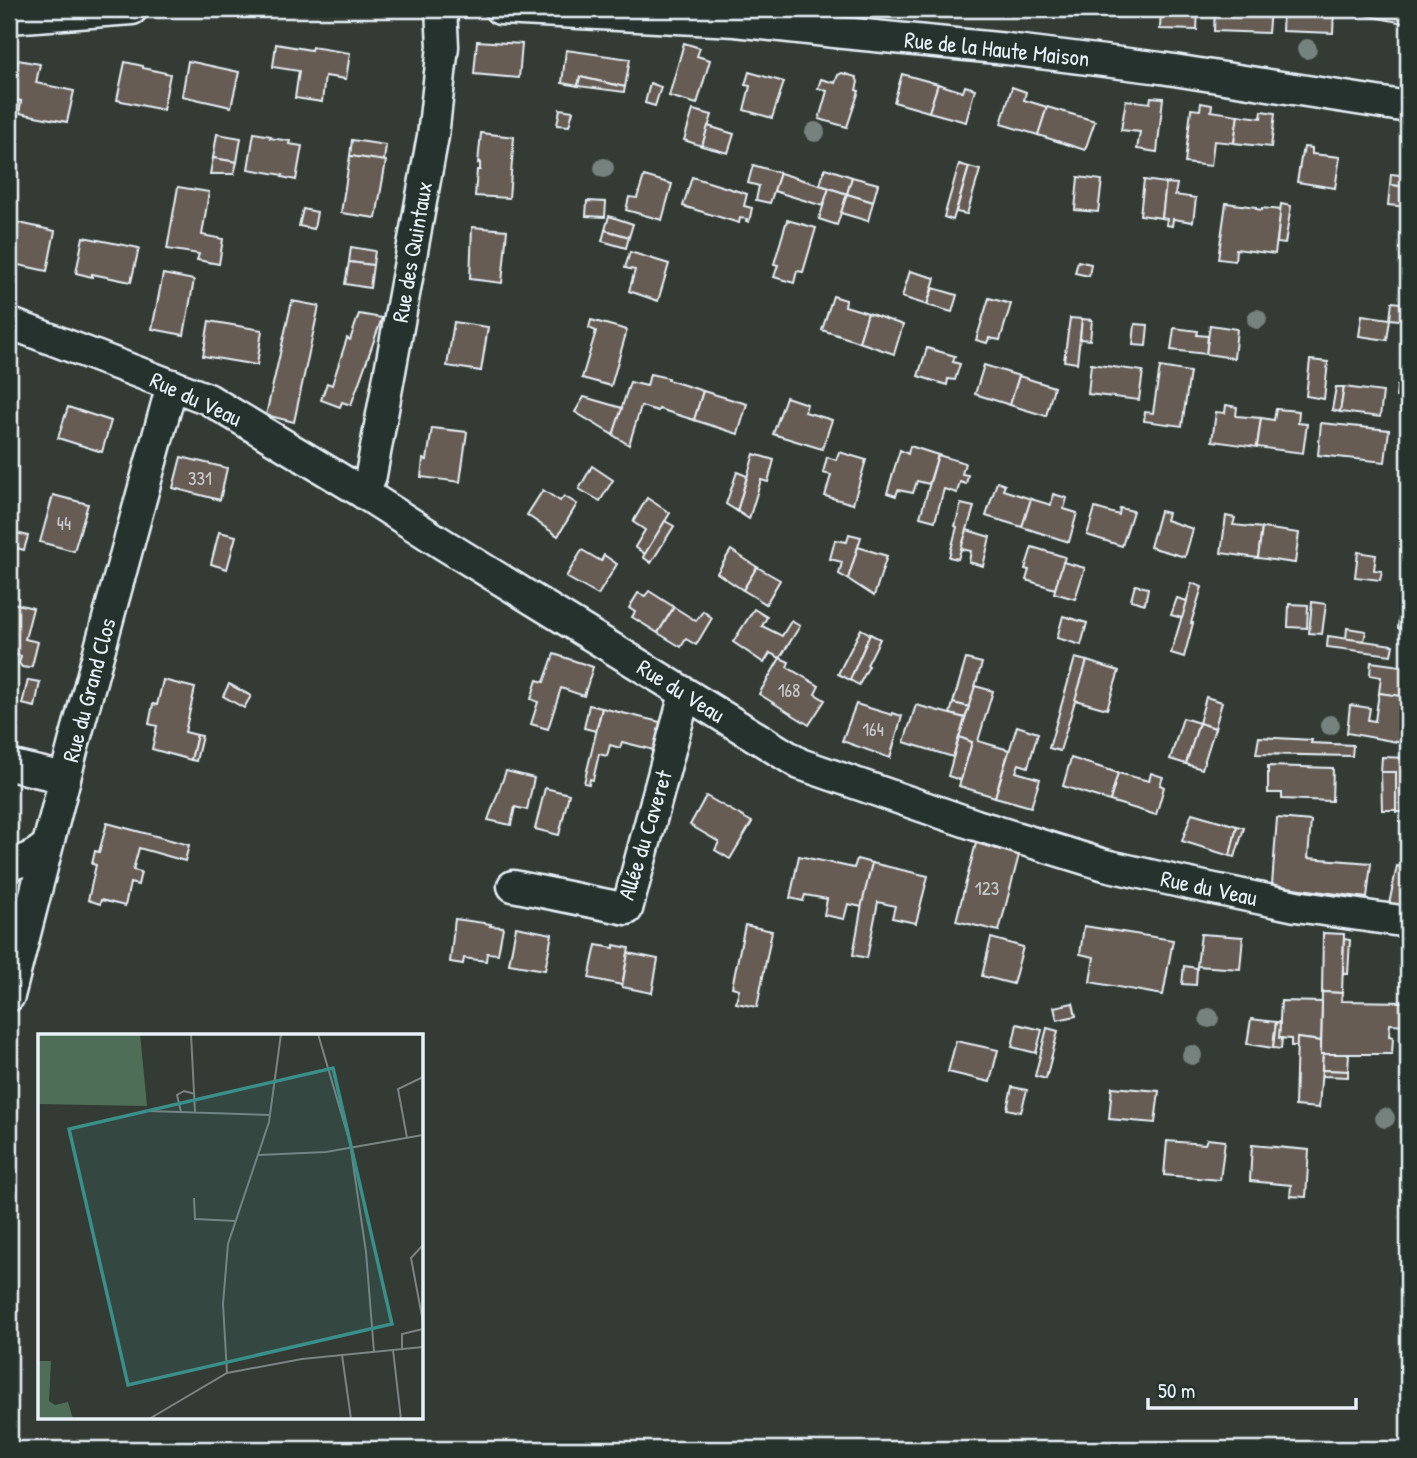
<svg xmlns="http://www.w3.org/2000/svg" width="1417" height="1458" font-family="'Patrick Hand',sans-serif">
<rect width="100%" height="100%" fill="#333b34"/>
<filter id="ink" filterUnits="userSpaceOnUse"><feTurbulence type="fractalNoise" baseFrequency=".0143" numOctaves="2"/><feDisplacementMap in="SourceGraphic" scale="14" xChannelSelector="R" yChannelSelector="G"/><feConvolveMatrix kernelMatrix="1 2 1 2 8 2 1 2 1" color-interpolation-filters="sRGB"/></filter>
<g filter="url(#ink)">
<g fill="#665b52" stroke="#e8f1f8" stroke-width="2">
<polygon points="1092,9 1130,9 1130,11 1120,11 1119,17 1110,16 1110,11"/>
<polygon points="1161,9 1198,9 1197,30 1160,29"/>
<polygon points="1215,9 1270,9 1268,33 1214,31"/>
<polygon points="1283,9 1334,9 1333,33 1282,31"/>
<polygon points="1365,9 1408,9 1408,24 1364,15"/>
<polygon points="477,41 522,44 519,78 474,74"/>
<polygon points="684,43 700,48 697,56 710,60 697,104 669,96"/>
<polygon points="276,44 311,50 312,47 350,53 346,79 325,76 322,102 295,98 299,71 273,67"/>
<polygon points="566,50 630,59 625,87 580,77 578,86 562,83"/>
<polygon points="18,60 40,64 36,83 74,91 67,122 19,113 21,101 11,100"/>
<polygon points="188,61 239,72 231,107 182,96"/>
<polygon points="125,62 143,66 143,68 170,74 163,110 117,100"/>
<polygon points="749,72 784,82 772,118 744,110 750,86 745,85"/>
<polygon points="842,73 856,77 858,82 856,90 859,91 847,127 819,119 827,91 818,88 821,79 835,83 838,75"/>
<polygon points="902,74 938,84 929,112 894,102"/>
<polygon points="580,77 625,87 624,92 578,86"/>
<polygon points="650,83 661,87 655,106 645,103"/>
<polygon points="938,84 963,92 965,86 975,89 966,122 929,112"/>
<polygon points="1012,87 1026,92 1024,100 1047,107 1038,135 1001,124"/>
<polygon points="1151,97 1163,98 1157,152 1137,149 1140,132 1121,130 1126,100 1150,103"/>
<polygon points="11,100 21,101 19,113 9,111"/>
<polygon points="1201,103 1212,105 1211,111 1238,115 1234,143 1214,141 1211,166 1185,163 1191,109 1200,110"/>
<polygon points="1047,107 1095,121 1085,150 1038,135"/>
<polygon points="560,109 573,111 569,126 557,125"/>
<polygon points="693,110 712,115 702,146 684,140"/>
<polygon points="1262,111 1275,113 1271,147 1234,143 1238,115 1261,118"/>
<polygon points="708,126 734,134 728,153 702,146"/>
<polygon points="254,133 271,136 270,138 290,141 289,144 302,146 296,180 282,177 283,175 248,169"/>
<polygon points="481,133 514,137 509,198 475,196 477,170 480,170 480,162 478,163"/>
<polygon points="217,134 241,138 237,162 213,158"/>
<polygon points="352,140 386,145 384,161 350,156"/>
<polygon points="1304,147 1312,148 1312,154 1340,157 1335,188 1297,182 1302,152 1303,153"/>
<polygon points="350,156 386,161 376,218 341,213"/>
<polygon points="213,158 237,162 234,174 210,174"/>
<polygon points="959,164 969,167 953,220 944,217"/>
<polygon points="753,165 780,173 770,203 756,200 759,186 748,183"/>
<polygon points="969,167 980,170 967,214 956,212"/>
<polygon points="825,168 852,177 847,194 820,185"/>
<polygon points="780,173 829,188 823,206 774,191"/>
<polygon points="1391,174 1408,176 1408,187 1390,185"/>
<polygon points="644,176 672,184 662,220 626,210 629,197 637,198"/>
<polygon points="692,177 747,194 744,206 752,208 749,222 746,221 747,219 740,218 739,223 683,206"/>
<polygon points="852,177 878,184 873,202 847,194"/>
<polygon points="1078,177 1102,180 1098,212 1075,210"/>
<polygon points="1144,180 1166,183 1162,218 1140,215"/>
<polygon points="1166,183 1177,184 1175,195 1196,198 1193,222 1173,219 1172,226 1166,225 1167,219 1162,218"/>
<polygon points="1390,185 1408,187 1408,207 1388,205"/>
<polygon points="178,187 209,192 202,235 223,239 219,264 197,260 199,254 167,249"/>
<polygon points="829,188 847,194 837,225 819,219"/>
<polygon points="847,194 873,202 868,221 841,213"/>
<polygon points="587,201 606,202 605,217 586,216"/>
<polygon points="1226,203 1256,207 1256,209 1262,210 1262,208 1281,210 1275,254 1236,249 1235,261 1218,259"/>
<polygon points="1281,204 1291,206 1285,244 1277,243"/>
<polygon points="303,209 317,212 314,229 299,226"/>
<polygon points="609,216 633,224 629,237 605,230"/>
<polygon points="9,217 16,219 15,222 55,231 47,271 9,263"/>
<polygon points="787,220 816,228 803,272 797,271 794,283 774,277 778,265 774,264"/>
<polygon points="472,227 507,230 502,283 470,279"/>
<polygon points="605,230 629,237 626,248 602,241"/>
<polygon points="83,237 139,248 131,282 92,274 92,277 76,273"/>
<polygon points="351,247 375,251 373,265 349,262"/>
<polygon points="630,252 669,264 658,301 629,291 635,270 625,268"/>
<polygon points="1078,261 1091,264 1089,276 1075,273"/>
<polygon points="349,262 373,265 370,288 345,284"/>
<polygon points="910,271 935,278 927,305 902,297"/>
<polygon points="163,274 194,280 184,335 152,329"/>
<polygon points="933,288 957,295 952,312 927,305"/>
<polygon points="833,296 846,300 845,306 868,313 859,342 822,330"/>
<polygon points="989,298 1011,304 1000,340 989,338 987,343 976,340"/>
<polygon points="292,301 319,306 294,422 266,415"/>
<polygon points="1392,302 1408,304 1408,321 1390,319"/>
<polygon points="868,313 903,325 894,354 859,342"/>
<polygon points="359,314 382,318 351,405 342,402 340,407 321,400 327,383 332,385 347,338 350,340"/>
<polygon points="1362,315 1390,319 1387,340 1359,336"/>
<polygon points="1070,318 1082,319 1077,363 1064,361"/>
<polygon points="1082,319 1092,320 1090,340 1080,339"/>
<polygon points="591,320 627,330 611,386 582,378 596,331 589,328"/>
<polygon points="209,321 262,330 257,365 203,356"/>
<polygon points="454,322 488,327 481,371 447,366"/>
<polygon points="1135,324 1148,325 1146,346 1133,345"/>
<polygon points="1210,325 1237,329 1234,358 1206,354"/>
<polygon points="1174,328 1198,331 1197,335 1208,336 1206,354 1171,350"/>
<polygon points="1405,333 1408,334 1408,370 1406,370 1408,354 1401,353"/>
<polygon points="927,348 955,356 953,362 960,364 955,380 948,379 947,385 918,376"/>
<polygon points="1310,360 1328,362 1324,399 1306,396"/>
<polygon points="1091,364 1143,371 1139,400 1088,394"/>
<polygon points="984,365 1019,376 1010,405 975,394"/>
<polygon points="1160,367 1190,372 1182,426 1144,421 1145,412 1153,413"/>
<polygon points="1406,370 1408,370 1408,399 1396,397 1397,386 1404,387"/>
<polygon points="650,374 668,378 668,380 703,391 694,420 659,409 658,411 641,406 629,445 613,435 630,382 647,386"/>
<polygon points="1019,376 1054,387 1046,416 1010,405"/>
<polygon points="1336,387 1344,387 1340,412 1332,410"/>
<polygon points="1344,387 1383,392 1380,417 1340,412"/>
<polygon points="703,391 747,404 738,434 694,420"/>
<polygon points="584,397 622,408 613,435 575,412"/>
<polygon points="786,397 807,404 805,412 832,420 822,449 773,434"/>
<polygon points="1226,405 1237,407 1236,416 1261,418 1257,447 1212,441 1216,412 1225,413"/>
<polygon points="68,407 111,421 102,452 58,438"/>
<polygon points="1276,409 1299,411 1298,423 1307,424 1303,453 1257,447 1261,418 1274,420"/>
<polygon points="1321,423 1389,430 1385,462 1318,455"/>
<polygon points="432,428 467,432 460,482 421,477 423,459 427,460"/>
<polygon points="910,446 938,455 929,484 917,481 913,493 898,490 896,496 887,493 900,450 908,454"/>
<polygon points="839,452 866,460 853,504 825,496 831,475 823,473 827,457 836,460"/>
<polygon points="754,454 774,460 768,482 761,480 749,519 737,511"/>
<polygon points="938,455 965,463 962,474 968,475 966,484 960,482 957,493 944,489 935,521 920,517"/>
<polygon points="181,457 227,468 220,500 173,488"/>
<polygon points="592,466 613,480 600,501 579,489"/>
<polygon points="737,472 747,476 737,511 726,504"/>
<polygon points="997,482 1005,485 1003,490 1031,499 1022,527 986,516"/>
<polygon points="543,490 560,501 564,496 577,504 558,536 527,515"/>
<polygon points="1053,494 1067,498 1064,509 1077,513 1069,542 1022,527 1031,499 1051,505"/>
<polygon points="53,495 88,504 74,551 40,542"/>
<polygon points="647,498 670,513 645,554 635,547 645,530 633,522"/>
<polygon points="961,504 974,507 958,559 949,557 957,527 955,526"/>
<polygon points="1095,508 1119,515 1120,508 1133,511 1122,546 1087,535"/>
<polygon points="1160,511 1168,513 1166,520 1193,529 1185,557 1150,547"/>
<polygon points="1226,516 1235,518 1233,525 1262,528 1258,558 1221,553"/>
<polygon points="665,521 674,526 651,563 643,557"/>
<polygon points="1262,528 1299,533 1295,563 1258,558"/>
<polygon points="967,530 990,537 983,566 969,562 971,551 961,549"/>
<polygon points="9,531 28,536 24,550 9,546"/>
<polygon points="219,532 236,536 227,569 211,564"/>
<polygon points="849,534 861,537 848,579 839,574 842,562 830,559 835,540 847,542"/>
<polygon points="858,547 887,556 874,596 848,579"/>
<polygon points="1032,547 1065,557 1055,589 1026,580 1029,570 1025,569"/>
<polygon points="582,550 601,561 604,555 617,564 598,595 566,577"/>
<polygon points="731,550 757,567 743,590 717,573"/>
<polygon points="1358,552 1376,555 1374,570 1382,571 1380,580 1355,577"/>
<polygon points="1063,562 1085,568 1075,599 1054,593"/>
<polygon points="757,567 780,580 766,604 743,590"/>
<polygon points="1192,583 1202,587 1191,623 1193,623 1184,657 1171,653"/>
<polygon points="1135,585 1148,588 1145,604 1131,600"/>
<polygon points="649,591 674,607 658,633 632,617 635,612 629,608 638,593 645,596"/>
<polygon points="1177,598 1187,601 1182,618 1171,615"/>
<polygon points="9,602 33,608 25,639 38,642 32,666 28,668 22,667 19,663 21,656 9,653"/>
<polygon points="1312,602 1326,604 1322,634 1309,633"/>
<polygon points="1289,604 1308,605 1307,628 1288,627"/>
<polygon points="1408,606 1408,632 1398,628 1399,617 1406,619"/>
<polygon points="674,607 696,621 703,611 712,618 696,645 686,639 681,647 658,633"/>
<polygon points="754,609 767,617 762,626 782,636 791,621 800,626 780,658 770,653 764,663 733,642"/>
<polygon points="1063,616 1087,623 1081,645 1057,638"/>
<polygon points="1347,628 1366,631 1364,641 1346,639"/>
<polygon points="861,629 870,634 850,680 838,674"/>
<polygon points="870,634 880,639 867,665 869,666 859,685 850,680"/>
<polygon points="1328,636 1393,645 1391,655 1327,647"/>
<polygon points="554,654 593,667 584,696 561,688 548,729 531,724 538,702 531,699 537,680 544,682"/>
<polygon points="780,658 789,662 787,667 819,686 815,694 825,700 809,725 759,694"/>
<polygon points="1075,658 1087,661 1060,751 1049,748"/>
<polygon points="966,659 982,663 969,707 953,703"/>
<polygon points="1087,661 1119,671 1107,709 1075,700"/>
<polygon points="1371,662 1408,667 1408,697 1379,693 1381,677 1370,675"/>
<polygon points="28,680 40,682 35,707 22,704"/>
<polygon points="163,680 195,688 185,732 197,735 191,760 152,749 157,726 149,724 153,704 157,705"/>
<polygon points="229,684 251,696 244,708 223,696"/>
<polygon points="975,686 993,691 978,741 1009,750 995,797 959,786 972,742 959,737"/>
<polygon points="1379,693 1408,697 1403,743 1347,733 1350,705 1370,708 1368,720 1375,721"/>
<polygon points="1206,697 1222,702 1215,728 1199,723"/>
<polygon points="953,703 969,707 965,718 950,714"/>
<polygon points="856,704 892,715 892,713 902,716 890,758 842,741"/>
<polygon points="589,705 602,708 596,731 584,728"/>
<polygon points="916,705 965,718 953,757 904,742"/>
<polygon points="602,708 660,722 654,750 622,742 620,748 610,745 607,756 599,754 593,780 590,779 589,784 584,783"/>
<polygon points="1183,718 1199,723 1186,764 1170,759"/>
<polygon points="1199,723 1215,728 1202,769 1186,764"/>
<polygon points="1017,726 1038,733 1028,767 1019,764 1016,772 1040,779 1031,807 995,797"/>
<polygon points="197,735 202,736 196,761 191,760"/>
<polygon points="959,737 972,742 961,780 948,776"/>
<polygon points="1259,737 1312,740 1311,743 1353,745 1352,756 1256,754"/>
<polygon points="1382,757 1408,758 1408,812 1396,812 1396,772 1381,772"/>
<polygon points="1071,758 1118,773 1110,801 1063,786"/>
<polygon points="1268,766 1333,768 1332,801 1282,799 1282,793 1268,793"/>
<polygon points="506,771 534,778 527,810 515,807 511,825 488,820"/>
<polygon points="1381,772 1396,772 1396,810 1382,810"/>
<polygon points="1118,773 1149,781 1151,773 1163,777 1160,785 1164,787 1156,815 1110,801"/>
<polygon points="545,788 569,794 559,835 535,829"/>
<polygon points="706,796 752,822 730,859 715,850 719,842 690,825"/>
<polygon points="1192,813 1237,826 1230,856 1182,841"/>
<polygon points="1277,818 1311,821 1308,858 1371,863 1367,898 1272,885"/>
<polygon points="107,823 189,845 185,861 139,848 133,870 141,872 138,885 130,883 125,906 101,900 100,904 88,900 96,865 92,864 95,851 99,852"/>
<polygon points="1237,826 1244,828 1235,857 1230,856"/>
<polygon points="976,843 1019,855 999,931 956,921"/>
<polygon points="799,856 854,868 857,859 872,863 862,907 848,904 844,919 824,915 827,899 805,895 803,901 790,898"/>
<polygon points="872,863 928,876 916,923 892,918 895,906 878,902 867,958 853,955 862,904"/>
<polygon points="1397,866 1408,869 1407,907 1389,904"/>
<polygon points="455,919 491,924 490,926 503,927 498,954 487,953 486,961 464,958 463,964 450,962"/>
<polygon points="745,925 772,931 757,1007 736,1003 739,989 732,987"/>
<polygon points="1084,926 1173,940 1163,995 1090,982 1094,957 1080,954"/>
<polygon points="516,927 552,934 545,970 509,964"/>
<polygon points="1323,933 1344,934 1342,993 1322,992"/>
<polygon points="1201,934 1243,937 1240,969 1197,966"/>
<polygon points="991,938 1023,947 1013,984 982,976"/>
<polygon points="1344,939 1350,940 1348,974 1343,974"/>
<polygon points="596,945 614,948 614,945 629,948 622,985 589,978"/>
<polygon points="628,953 658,959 652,993 622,987"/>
<polygon points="1184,966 1197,968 1196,985 1182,984"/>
<polygon points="1322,992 1342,993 1341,1001 1408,1002 1408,1025 1390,1024 1389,1036 1393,1037 1392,1054 1321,1054"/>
<polygon points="1281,1001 1322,1002 1321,1041 1297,1038 1297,1046 1291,1046 1291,1039 1279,1038"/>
<polygon points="1073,1003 1076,1016 1057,1020 1054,1007"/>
<polygon points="1251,1019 1276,1022 1273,1048 1247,1044"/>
<polygon points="1276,1022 1280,1023 1279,1038 1282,1038 1281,1049 1273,1048"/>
<polygon points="1017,1024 1042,1030 1036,1053 1012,1047"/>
<polygon points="1047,1028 1058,1031 1046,1079 1035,1076"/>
<polygon points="1297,1038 1321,1041 1321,1054 1323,1054 1319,1108 1295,1106"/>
<polygon points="956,1041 998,1050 990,1082 948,1072"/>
<polygon points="1323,1054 1349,1054 1348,1071 1322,1070"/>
<polygon points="1322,1070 1348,1071 1348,1077 1322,1076"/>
<polygon points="1012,1087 1027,1090 1021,1112 1007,1109"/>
<polygon points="1112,1087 1159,1091 1155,1123 1109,1119"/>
<polygon points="1207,1139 1225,1141 1220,1180 1164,1175 1167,1141 1205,1144"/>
<polygon points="1252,1145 1309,1150 1306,1197 1290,1196 1291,1185 1250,1181"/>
</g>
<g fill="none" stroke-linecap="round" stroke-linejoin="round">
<defs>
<g id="minor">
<polyline points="500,9 735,21 844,33 1007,49 1161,68 1408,107"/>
<polyline points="9,18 132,9"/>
<polyline points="9,323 208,399 365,494 443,544 800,764 976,825 1105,865 1185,883 1296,906 1408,922"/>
<polyline points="365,494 371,475 433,136 443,46 441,9"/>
<polyline points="9,765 65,778"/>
<path d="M9,864C24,863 36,855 47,846"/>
<polyline points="513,886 627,909 685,694"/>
<polyline points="9,996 74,743 172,385"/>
</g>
</defs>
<use href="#minor" stroke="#e8f1f8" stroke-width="35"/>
<use href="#minor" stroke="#26332d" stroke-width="30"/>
</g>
<g fill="#75827d">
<circle cx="1307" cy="49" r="10"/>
<circle cx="815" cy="132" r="10"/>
<circle cx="604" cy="168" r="10"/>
<circle cx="1257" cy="319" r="10"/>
<circle cx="1330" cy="725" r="10"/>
<circle cx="1209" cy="1018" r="10"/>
<circle cx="1192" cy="1055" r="10"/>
<circle cx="1385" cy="1118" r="10"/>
</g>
</g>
<g text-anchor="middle" stroke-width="6" stroke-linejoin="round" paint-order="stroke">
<g font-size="19" fill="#c8ccce">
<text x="200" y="485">331</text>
<text x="64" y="530">44</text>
<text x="789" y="697">168</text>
<text x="873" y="736">164</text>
<text x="987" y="895">123</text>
</g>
<g font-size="23" fill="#e8f1f8" stroke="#26332d">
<text transform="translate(997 49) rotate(6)" y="8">Rue de la Haute Maison</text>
<text transform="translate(412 252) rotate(-80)" y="8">Rue des Quintaux</text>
<text transform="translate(196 399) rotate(25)" y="8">Rue du Veau</text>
<text transform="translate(89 690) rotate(-75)" y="8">Rue du Grand Clos</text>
<text transform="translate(681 691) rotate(32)" y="8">Rue du Veau</text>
<text transform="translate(645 835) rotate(-73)" y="8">Allée du Caveret</text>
<text transform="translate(1209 888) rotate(12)" y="8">Rue du Veau</text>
</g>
</g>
<g transform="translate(38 1034)">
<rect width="385" height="385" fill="#333b34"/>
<path d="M0,0H102L109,72L0,70ZM0,327H13L11,367L17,371L30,368L35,385H0Z" fill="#4f6e57"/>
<path fill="none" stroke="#7b8482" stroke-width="2" d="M153,0L157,78M280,0L312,109L328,218L336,318M110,77L232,81M143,78L139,61L146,57L157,60M369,104L360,55L385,43M221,121L288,118L385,101M156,164L157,185L198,187M385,211L373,224L385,288M364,315V300L385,295M355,316L363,385M304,321L313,385M189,339L185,270L190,210L231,88L243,0M111,385L189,339L264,325L385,313"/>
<path fill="#3a8f8a" fill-opacity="0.15" stroke="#3a8f8a" stroke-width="3.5" d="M295,34L354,290L90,351L31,95Z"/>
<rect width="385" height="385" fill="none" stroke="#e8f1f8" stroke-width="3.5"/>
</g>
<rect width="1417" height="1458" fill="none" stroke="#26332d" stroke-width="35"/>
<rect x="18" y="18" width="1382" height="1423" fill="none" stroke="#e8f1f8" stroke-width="2.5" filter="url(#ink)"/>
<path d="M1148 1398v10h208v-10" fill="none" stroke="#e8f1f8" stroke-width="3.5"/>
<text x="1158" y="1398" font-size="21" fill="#e8f1f8" stroke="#26332d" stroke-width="5" paint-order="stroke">50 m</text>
</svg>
